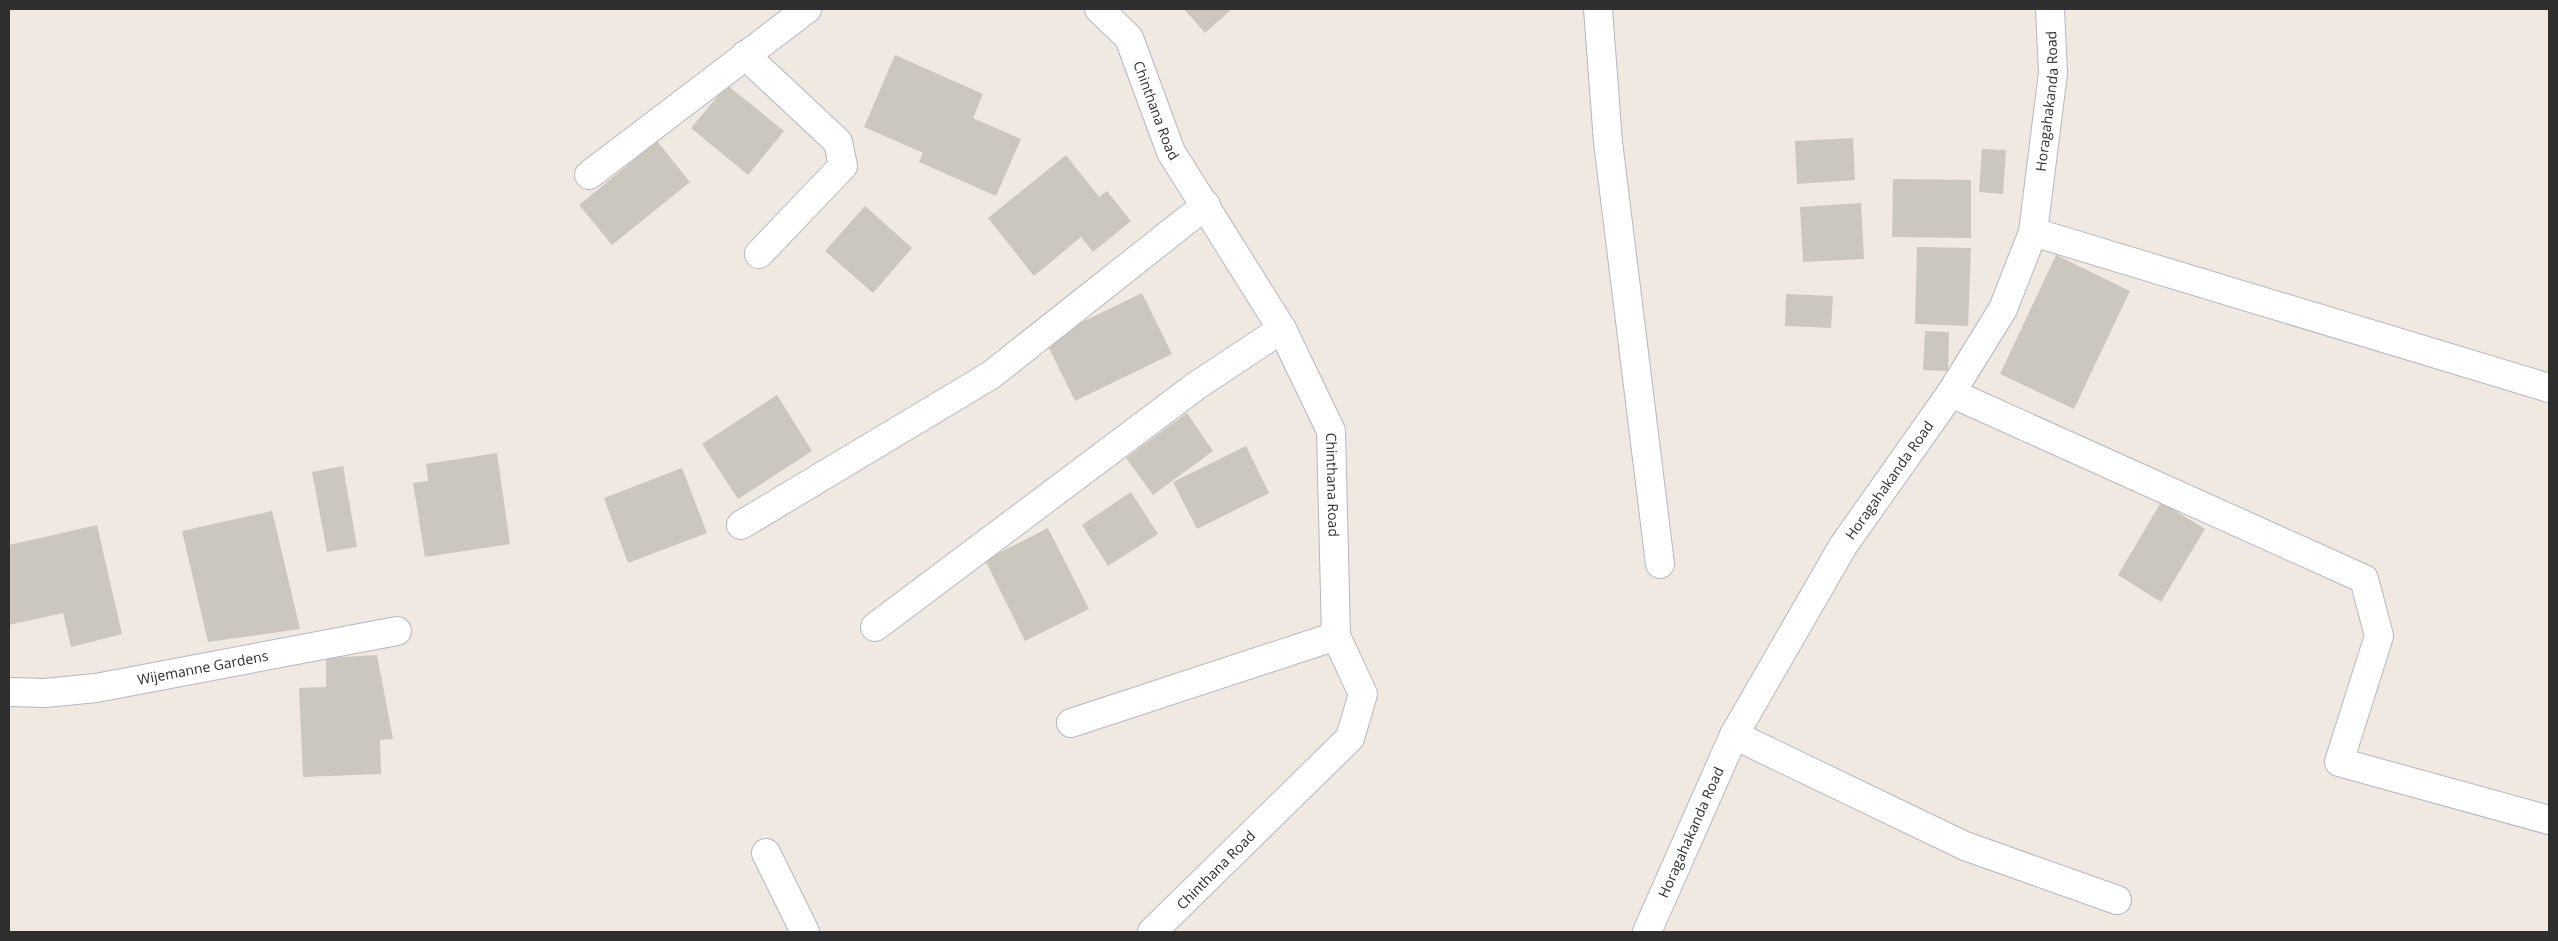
<svg xmlns="http://www.w3.org/2000/svg" width="2558" height="941" font-family="'Open Sans',sans-serif">
<rect width="100%" height="100%" fill="#efe9e1"/>
<g fill="#cbc7bf">
<polygon points="1184,9 1232,9 1205,33"/>
<polygon points="895,55 983,94 973,118 1021,139 996,196 919,162 923,153 864,127"/>
<polygon points="727,85 784,131 748,175 691,128"/>
<polygon points="1853,138 1855,180 1797,184 1795,141"/>
<polygon points="657,141 690,182 612,245 579,205"/>
<polygon points="1982,149 2006,150 2003,194 1979,192"/>
<polygon points="1066,155 1099,197 1107,191 1131,221 1093,252 1081,237 1034,276 988,218"/>
<polygon points="1893,179 1971,180 1971,238 1892,237"/>
<polygon points="1861,203 1864,259 1803,262 1800,207"/>
<polygon points="865,206 912,248 873,293 825,251"/>
<polygon points="1917,247 1971,248 1968,326 1915,324"/>
<polygon points="2056,255 2130,291 2074,409 2000,374"/>
<polygon points="1142,293 1172,354 1075,401 1045,340"/>
<polygon points="1786,294 1833,296 1831,328 1785,326"/>
<polygon points="1925,331 1949,332 1948,371 1923,370"/>
<polygon points="777,395 812,451 738,499 702,444"/>
<polygon points="1187,413 1213,451 1153,495 1126,458"/>
<polygon points="1246,446 1269,493 1197,529 1173,482"/>
<polygon points="497,453 510,544 425,557 413,483 428,481 426,464"/>
<polygon points="343,466 357,547 327,552 312,472"/>
<polygon points="682,468 707,533 628,563 604,498"/>
<polygon points="1131,492 1158,534 1108,566 1082,525"/>
<polygon points="2161,502 2205,529 2161,602 2118,575"/>
<polygon points="272,511 300,629 208,642 182,531"/>
<polygon points="97,525 122,634 71,647 63,613 9,625 9,545"/>
<polygon points="1048,528 1089,609 1025,641 985,560"/>
<polygon points="377,655 393,739 380,740 381,774 303,777 299,688 326,687 326,658"/>
</g>
<g fill="none" stroke-linecap="round" stroke-linejoin="round">
<defs>
<g id="minor">
<path id="s1" d="M1099,9L1129,38L1171,152L1282,329L1331,431L1336,636L1363,694L1350,738L1152,932"/>
<polyline points="1598,9 1608,142 1660,564"/>
<polyline points="745,55 838,142 843,166 759,254"/>
<polyline points="589,175 807,9"/>
<polyline points="2033,232 2549,388"/>
<polyline points="1951,393 2364,579 2379,636 2339,762 2549,820"/>
<polyline points="741,525 991,375 1206,205"/>
<polyline points="875,627 1196,386 1282,329"/>
<path id="s2" d="M9,692L45,693L96,688L397,631"/>
<polyline points="1071,723 1336,636"/>
<polyline points="1734,735 1965,846 2117,900"/>
<polyline points="766,853 805,932"/>
<path id="s3" d="M1647,932L1734,735L1843,546L1951,393L2003,309L2033,232L2053,73L2050,9"/>
</g>
</defs>
<use href="#minor" stroke="#b4b7c1" stroke-width="30"/>
<use href="#minor" stroke="#fff" stroke-width="28"/>
</g>
<g text-anchor="middle" stroke-width="4.5" stroke-linejoin="round" paint-order="stroke">
<g font-size="14" fill="#2e2e2e" stroke="#fff">
<text dy="5" stroke="none"><textPath href="#s3" startOffset="934">Horagahakanda Road</textPath></text>
<text dy="5" stroke="none"><textPath href="#s1" startOffset="119">Chinthana Road</textPath></text>
<text dy="5" stroke="none"><textPath href="#s3" startOffset="514">Horagahakanda Road</textPath></text>
<text dy="5" stroke="none"><textPath href="#s1" startOffset="539">Chinthana Road</textPath></text>
<text dy="5" stroke="none"><textPath href="#s2" startOffset="196">Wijemanne Gardens</textPath></text>
<text dy="5" stroke="none"><textPath href="#s3" startOffset="109">Horagahakanda Road</textPath></text>
<text transform="translate(1216 870) rotate(-45)" y="5">Chinthana Road</text>
</g>
</g>
<rect width="2558" height="941" fill="none" stroke="#2e2e2e" stroke-width="20"/>
</svg>
